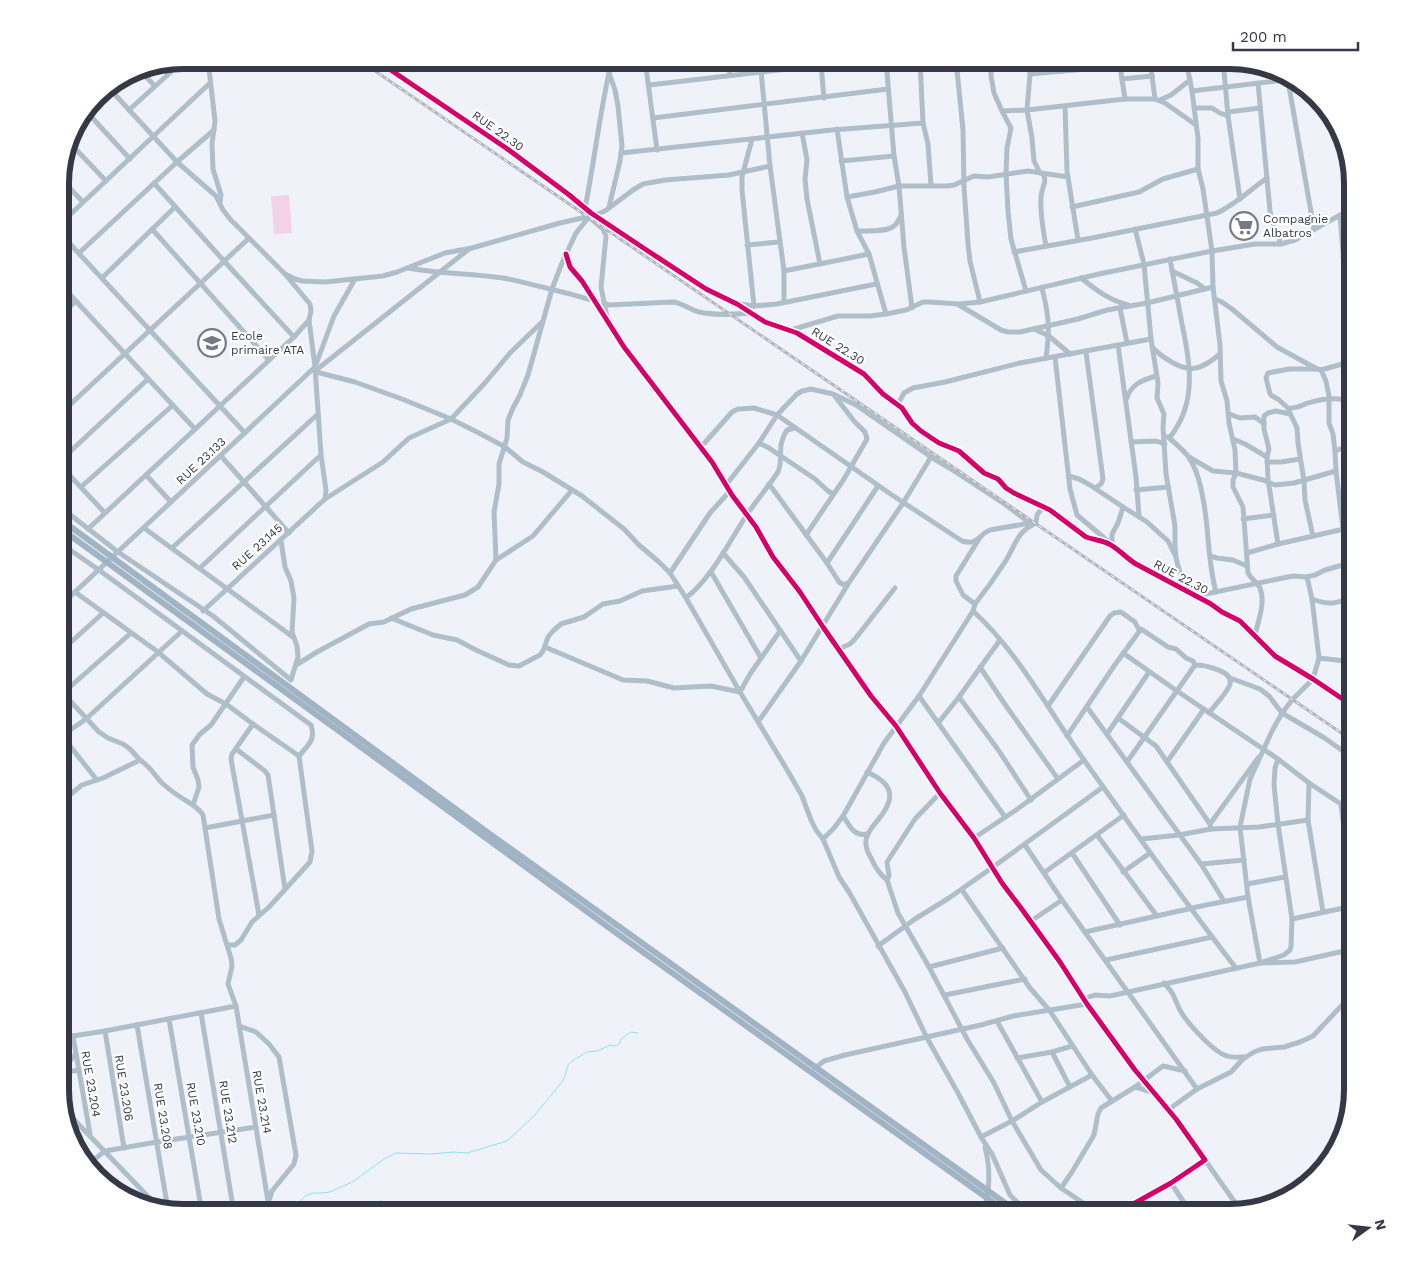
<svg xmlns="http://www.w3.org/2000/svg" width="1413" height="1273" font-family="'Work Sans',sans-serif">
<rect width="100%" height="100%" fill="#f0f2fa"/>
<polygon fill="#f1d2e6" points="289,195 292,233 274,234 271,196"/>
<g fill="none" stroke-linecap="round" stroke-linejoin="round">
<polyline stroke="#92e0ee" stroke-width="1" points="295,1213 301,1200 305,1196 313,1193 323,1193 330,1192 354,1181 384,1159 396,1153 431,1154 454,1152 467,1153 507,1141 533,1117 562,1082 565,1076 568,1065 572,1061 587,1052 597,1051 610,1045 615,1046 619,1044 621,1039 631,1032 638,1033"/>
<g stroke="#b0beca" stroke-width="5">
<polyline points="208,60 215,121 212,144 213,169 221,195 220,202"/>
<path d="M376,60L506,148L568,194L591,213L648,251L706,289L737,304L765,322L797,333L864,374L883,394L902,408L912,423L921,431L939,443L959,451L984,473L998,479L1006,488L1014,493L1050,510L1086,537C1094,540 1102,540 1109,544C1119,549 1126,558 1136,564L1211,604L1222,612L1240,621L1275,656L1313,679L1353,706"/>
<polyline points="645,60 657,150"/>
<polyline points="728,60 730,75"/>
<polyline points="760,60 770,166 784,271"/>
<polyline points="886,60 894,156 899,186 904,247 912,308"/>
<polyline points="920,60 923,123 928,144 931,185"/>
<polyline points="956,60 963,130 964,187 968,244 970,261 980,302"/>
<polyline points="991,60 991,76 994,93 1002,111 1011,128 1007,148 1006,174 1008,211 1011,239 1026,291"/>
<polyline points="1029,60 1030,74 1027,110 1032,138 1034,161 1040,173"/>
<polyline points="1066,60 1067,70"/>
<polyline points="1119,60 1125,99"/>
<polyline points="1150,60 1155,99"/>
<path d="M1186,60L1192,91L1198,138V169L1203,189L1212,251L1213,287L1220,345L1221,381L1227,401L1229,423L1235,450L1236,473L1233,480V487L1243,507L1248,573C1251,579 1257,582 1260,588C1266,602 1258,621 1255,635"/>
<polyline points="1223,60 1228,116 1240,199"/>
<polyline points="821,65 824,98"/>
<polyline points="138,69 155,86"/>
<polyline points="1030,74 1120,66"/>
<polyline points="1287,75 1314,229"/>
<polyline points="1122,79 1152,76"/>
<polyline points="1258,83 1270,211 1272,221 1281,244"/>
<polyline points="649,85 865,60"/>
<polyline points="108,87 177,162 216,196 223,210 230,219 285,274 310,304 311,311 309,320 315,367 321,455 326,490 325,499"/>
<polyline points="1192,91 1292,79"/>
<polyline points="1160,100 1171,95 1190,80"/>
<polyline points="1065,106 1067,171 1078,240"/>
<polyline points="1194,108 1212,108 1220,113 1228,116"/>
<polyline points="129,110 184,60"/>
<polyline points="86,111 130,159"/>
<polyline points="1002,111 1027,110 1125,99 1155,99 1165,103 1196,125"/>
<polyline points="1228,112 1260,108"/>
<polyline points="653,118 888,89"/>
<polyline points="802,133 807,160 805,179 807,199 820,264"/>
<polyline points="752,139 742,177 742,190 754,306"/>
<polyline points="69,142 106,181"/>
<polyline points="621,153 832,130 923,123"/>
<polyline points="841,161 894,156"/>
<path d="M1043,174C1048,182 1041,188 1041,197C1040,213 1043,230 1046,246"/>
<polyline points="60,178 83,202"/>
<polyline points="154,183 224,261 294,337"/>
<polyline points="847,197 875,192 899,186 948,186 954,185 974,176 988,177 1028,171 1068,177"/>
<polyline points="609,207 620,161 622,146 618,106 615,90 609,73 612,60"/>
<polyline points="1072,207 1139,192 1163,179 1198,169"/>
<path d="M585,208C594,163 599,118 609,73"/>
<polyline points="1340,215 1346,290 1345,309 1353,330"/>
<polyline points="60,224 210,83"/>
<polyline points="152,229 269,360"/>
<polyline points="1135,229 1144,264 1151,339 1158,383 1157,398 1164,414 1163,427 1166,474 1175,526 1175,545 1176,558 1180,573 1188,592"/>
<path d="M857,231C867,231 887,232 894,226C897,224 899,219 901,216"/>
<polyline points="60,233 245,433"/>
<polyline points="747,245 779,242"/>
<path d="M1014,252L1092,238L1217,213C1236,204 1250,190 1267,178"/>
<polyline points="79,253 177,162 214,130"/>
<polyline points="566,254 570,267 582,281 624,347 712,462 732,495 756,527 773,557 800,592 823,627 871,696 896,726 940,793 974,838 1002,883 1021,908 1060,962 1087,1004 1135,1070 1176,1119 1205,1160 1171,1183 1117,1213"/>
<polyline points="869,254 886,314"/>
<polyline points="1343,258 1353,256"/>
<path d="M408,268C439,274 471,273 503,278C524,282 545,288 566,293C576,295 585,299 596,301"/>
<polyline points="1172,271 1197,283 1205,289"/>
<polyline points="285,274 295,279 302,281 325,282 383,276 397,272 445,253 472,248 560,223 595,215 605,211 633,190 643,184 665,180 729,175 770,166"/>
<polyline points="102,278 175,207"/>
<path d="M1081,278C1096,290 1109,300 1128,305"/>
<polyline points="60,284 195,429"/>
<path d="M1042,288C1049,316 1050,329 1046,358"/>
<polyline points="1215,299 1222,302 1232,309 1277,347 1317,369 1321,370 1353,361"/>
<polyline points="784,302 784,271 869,254 857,231 847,197 837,129"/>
<path d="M604,303L609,305L673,302C683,303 690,310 699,312C715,316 734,314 750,313"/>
<polyline points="740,304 754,306 777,304 876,284"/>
<polyline points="959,305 1001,330 1008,332 1020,332 1078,319 1107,310 1147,303 1213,287"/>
<polyline points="1120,308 1127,343"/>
<polyline points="60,315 76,301"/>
<polyline points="1034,329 1049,336 1070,354"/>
<polyline points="791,330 838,316 870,316 886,314 906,310 923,302 929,302 959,304 980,302 1099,274 1212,251 1255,244 1281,244 1295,240 1353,208"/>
<polyline points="1118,345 1136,477 1139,516"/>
<path d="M1153,348C1162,357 1181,371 1196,368C1205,366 1213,360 1220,354"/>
<polyline points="1086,352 1103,479 1101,484 1095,488"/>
<polyline points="1055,357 1070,489 1077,515 1109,542"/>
<path d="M1317,369H1289L1268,373L1266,378L1270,394L1272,396L1278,399L1288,408C1296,409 1300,406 1308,403C1323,398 1337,397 1353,401"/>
<polyline points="1321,370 1326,381 1329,396 1329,423 1333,434 1335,451 1336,471 1343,529"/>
<polyline points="315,371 469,249"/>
<polyline points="316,372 355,382 402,399 451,419 479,433 505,447 523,462 543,472 582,496 624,529 639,545 659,562 670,573 686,598 740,692 789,773 802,796 811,820 816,830 823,839 839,877 849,892 905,992 927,1038 958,1093 981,1137 992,1154 1010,1195 1028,1213"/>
<path d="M1127,398C1131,384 1143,380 1156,376"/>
<polyline points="898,404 904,393 913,388 945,382 1020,363 1151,339"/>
<polyline points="1289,411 1297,428 1298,443 1304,481 1305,500 1313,536"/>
<polyline points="60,414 248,239"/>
<polyline points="1229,414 1240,418 1255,417 1263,423"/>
<path d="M1168,437C1175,443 1182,449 1188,456C1198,471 1201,487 1204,504C1209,533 1208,563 1216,592"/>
<path d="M1169,438C1173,434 1175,430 1178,425C1196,394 1189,357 1182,324C1178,302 1174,280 1170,259"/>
<polyline points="1233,439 1245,444 1267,457"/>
<polyline points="1131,442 1156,441 1165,444"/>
<polyline points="759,443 769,448 815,479 828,491 833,494"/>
<path d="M701,447L732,412L738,409L754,408L777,415L892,495L962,541C978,546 978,535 990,530L1030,523"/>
<polyline points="1335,451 1353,444"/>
<polyline points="221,456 289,533"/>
<polyline points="1189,457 1213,471 1236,473 1263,480 1275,485 1294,483 1336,471"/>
<polyline points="60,461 148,379"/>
<polyline points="1267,462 1281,462 1300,459"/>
<polyline points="60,465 105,513"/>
<polyline points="146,475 171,502"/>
<polyline points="1069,476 1079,479 1090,485 1123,507 1147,522 1168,541 1175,555"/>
<polyline points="769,484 827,563 839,582 844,585 847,583"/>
<polyline points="726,485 759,443 777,415 797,394 802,391 811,389 833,394 856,405 931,457 951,469 1006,505 1032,525"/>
<polyline points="81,487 173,405"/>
<polyline points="1136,490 1168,487"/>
<polyline points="60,508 68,513 118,552 213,616 291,680 298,657 297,646 292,632 294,598 291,581 285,567 281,541"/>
<polyline points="1243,519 1274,515"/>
<polyline points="144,528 293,637"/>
<polyline points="88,529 294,337 309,320"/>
<polyline points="806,535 844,479 867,439 865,432 854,421 834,395"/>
<path d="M60,543L99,570L311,725C316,740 308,745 299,756L312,851L310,862L269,907L252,922L241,940L235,945H227L231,958L232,966L228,984L236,1006L268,1201"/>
<polyline points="1278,544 1268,479 1267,457 1269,449 1264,429 1264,416 1268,413 1276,411 1290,414"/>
<polyline points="1112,545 1112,534 1118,523 1123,507"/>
<polyline points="172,548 318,414"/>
<polyline points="723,553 744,577 801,661"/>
<polyline points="1247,553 1278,544 1353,527"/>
<polyline points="60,554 67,548"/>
<polyline points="1210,556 1217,558 1233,560 1247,566"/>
<polyline points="496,560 494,512 499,484 499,464 507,438 508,420 513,408 520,395 528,375 552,289 562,263 576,233 589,217 603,229 606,236 601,287 607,317"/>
<polyline points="827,563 878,486"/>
<polyline points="200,568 265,507 321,455"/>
<polyline points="711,572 761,658"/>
<polyline points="670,573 710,513 729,492"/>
<polyline points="1307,577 1312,599 1319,658 1313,679 1292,700 1282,713 1272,731 1250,779 1240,827 1248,897 1260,963 1295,962 1353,949"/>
<polyline points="75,592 158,652 207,694 226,704 253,724 299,756"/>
<polyline points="1196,596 1273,580 1293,576 1307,577 1315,575 1325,570 1353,562"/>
<path d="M686,598C712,577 728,544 746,516C756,501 768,487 778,472C784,458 776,446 787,430L795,428"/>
<path d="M1312,599C1331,606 1334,603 1353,598"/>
<polyline points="1345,600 1352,618 1353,624"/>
<polyline points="975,604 963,595 956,581 956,576 979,539"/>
<polyline points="60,606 315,367 334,316 355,279"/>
<polyline points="203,611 325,499 383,462 409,438 451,419 484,384 510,353 542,322"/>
<path d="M973,611C1019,653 1048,710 1084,760C1134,830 1183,900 1236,968"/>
<polyline points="391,618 433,635 457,640 476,650 509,665 519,666 540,655 543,651 548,637 553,631 561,624 584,617 603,604 620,601 642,591 678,586"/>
<polyline points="545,647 623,680 647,681 674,688 711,686 740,692 750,674 780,631"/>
<polyline points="839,649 850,644 855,639 895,588"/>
<polyline points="60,652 103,613"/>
<polyline points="1123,653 1177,691 1278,759 1309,783 1353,812"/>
<polyline points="1319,658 1353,662"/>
<polyline points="1349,661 1353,651"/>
<polyline points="296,665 317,652 369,624 384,622 411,609 465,595 478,587 496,560 533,536 572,490"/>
<polyline points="980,667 1004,703 1058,779"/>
<polyline points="1230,678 1260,689 1269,696 1282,713 1323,737 1353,758"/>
<polyline points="63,693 131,633"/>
<polyline points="919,696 1005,817"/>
<polyline points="959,697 999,751 1031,800"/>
<polyline points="1048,706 1110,616 1114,613 1121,612 1135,622 1139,630"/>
<polyline points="1087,707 1201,864 1224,901"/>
<polyline points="1118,718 1156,746 1210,824 1211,829"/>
<polyline points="758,722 801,661 850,581 903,503 931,457"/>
<polyline points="939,722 959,697 1000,640"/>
<polyline points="253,724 232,754 231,759 259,915"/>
<polyline points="1107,734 1149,672"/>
<polyline points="62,736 97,780"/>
<path d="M1067,736L1114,666L1141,629L1168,647L1176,649L1186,658L1193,661L1195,665C1204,665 1234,671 1230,684C1228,692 1214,706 1209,713"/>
<polyline points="60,737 86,719 182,631"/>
<polyline points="236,749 265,771 268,775 285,889"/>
<path d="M140,760C153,769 154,775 163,784C172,792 183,799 193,805"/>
<polyline points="1127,762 1195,665"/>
<polyline points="1167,762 1204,709"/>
<path d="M867,772C894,784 896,798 878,820C873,826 867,832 866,840C865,846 868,853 871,858C875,867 879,874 887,880"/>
<polyline points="1309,783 1308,820 1323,912"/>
<polyline points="940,793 915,819 887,862 889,876 887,880 898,913 929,967 967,1039 994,1083 1012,1121 1041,1170 1061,1188 1098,1213"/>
<polyline points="60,799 67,797 82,785 103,778 140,760 130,749 123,744 108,738 99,732 60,690"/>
<polyline points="1341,804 1353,897"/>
<path d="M843,816C850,826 854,837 867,834"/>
<polyline points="1210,824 1258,758"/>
<polyline points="205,828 274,815"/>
<polyline points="1097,835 1157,916"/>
<polyline points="974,838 1016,810 1084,760"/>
<path d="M823,839L834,828L843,816L884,743L919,696L973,611L975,604C986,590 996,576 1005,562C1016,545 1016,532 1036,523L1037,515L1043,507"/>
<polyline points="1141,839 1179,835 1211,829 1259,827 1308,820"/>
<polyline points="1025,845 1062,900 1197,1089"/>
<polyline points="1072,853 1120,925"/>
<polyline points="1201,864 1244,860"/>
<polyline points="1045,872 1124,815"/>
<polyline points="1123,872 1150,853"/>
<polyline points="1247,884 1285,877"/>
<polyline points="962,890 1030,988 1050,1011 1092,1075 1112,1101"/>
<polyline points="1292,919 1353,906"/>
<polyline points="1031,921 1062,900"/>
<polyline points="1085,932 1206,905 1248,897"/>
<polyline points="227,945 219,919 203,815 200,811 193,805 199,787 198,780 193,767 192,745 200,734 211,725 244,677"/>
<polyline points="878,946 915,919 949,898 993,867 1103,787"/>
<polyline points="1106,960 1212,937"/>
<polyline points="929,967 1003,948"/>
<path d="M1164,983C1173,993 1173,994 1178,1006C1183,1019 1213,1052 1227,1056C1233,1058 1240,1057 1246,1057"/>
<polyline points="945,995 1025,979"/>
<polyline points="1083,999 1095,995 1110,996 1260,963 1284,955 1290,950 1291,947 1292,919 1278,824 1274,785 1275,768 1278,759"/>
<polyline points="201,1013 234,1213"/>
<polyline points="169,1019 202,1213"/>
<polyline points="997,1021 1042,1102"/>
<polyline points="137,1025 168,1210"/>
<polyline points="239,1026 256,1032 269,1044 279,1057 296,1155 294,1164 272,1191 265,1213"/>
<polyline points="105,1031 124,1148"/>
<polyline points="73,1036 90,1134"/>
<polyline points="60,1038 105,1031 236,1006"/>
<polyline points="1052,1052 1070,1087"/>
<polyline points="1017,1058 1052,1052 1072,1046"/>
<polyline points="815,1068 824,1061 845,1055 981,1025 1013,1016 1087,1004"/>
<polyline points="60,1072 76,1054"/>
<polyline points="60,1073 79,1070"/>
<polyline points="1135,1087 1155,1093"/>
<polyline points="62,1107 159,1208"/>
<polyline points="1168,1110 1197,1089 1231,1072 1243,1059 1254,1052 1262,1049 1284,1047 1300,1042 1313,1036 1344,1003 1353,997"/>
<polyline points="981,1137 1012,1121 1042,1102 1092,1075"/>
<polyline points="1205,1160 1241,1211"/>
<polyline points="87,1165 105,1151 157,1142 256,1127"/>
<polyline points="1171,1183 1191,1213"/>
<polyline points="1061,1188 1072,1172 1094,1135 1098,1114 1101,1108 1135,1087 1163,1066 1185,1071"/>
<polyline points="381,1203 384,1213"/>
<path d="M983,1213C990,1191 991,1170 985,1147"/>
</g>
<g stroke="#a0b4c3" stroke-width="6">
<polyline points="60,519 487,832 1019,1213"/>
<polyline points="60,528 615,932 1008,1213"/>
</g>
<defs>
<polyline id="rail" points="359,60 1353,741"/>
</defs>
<use href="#rail" stroke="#afb6bf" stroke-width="3"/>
<use href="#rail" stroke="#fff" stroke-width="1" stroke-dasharray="4" stroke-linecap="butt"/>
<defs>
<g id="cycleway">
<path d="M376,60L506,148L568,194L591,213L648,251L706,289L737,304L765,322L797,333L864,374L883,394L902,408L912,423L921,431L939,443L959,451L984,473L998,479L1006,488L1014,493L1050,510L1086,537C1094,540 1102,540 1109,544C1119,549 1126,558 1136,564L1211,604L1222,612L1240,621L1275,656L1313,679L1353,706"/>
<polyline points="566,254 570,267 582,281 624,347 712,462 732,495 756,527 773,557 800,592 823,627 871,696 896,726 940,793 974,838 1002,883 1021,908 1060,962 1087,1004 1135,1070 1176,1119 1205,1160 1171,1183 1117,1213"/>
</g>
</defs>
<use href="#cycleway" stroke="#fff" stroke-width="8"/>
<use href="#cycleway" stroke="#d6006c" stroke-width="5"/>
</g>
<defs>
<symbol id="supermarket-ring" viewBox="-11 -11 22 22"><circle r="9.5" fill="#fff" stroke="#777985" stroke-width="1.5"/><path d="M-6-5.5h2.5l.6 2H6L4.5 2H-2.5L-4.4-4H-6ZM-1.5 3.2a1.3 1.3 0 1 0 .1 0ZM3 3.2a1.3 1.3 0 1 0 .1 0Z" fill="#777985"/></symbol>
<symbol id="school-ring" viewBox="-11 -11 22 22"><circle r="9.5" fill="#fff" stroke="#777985" stroke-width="1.5"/><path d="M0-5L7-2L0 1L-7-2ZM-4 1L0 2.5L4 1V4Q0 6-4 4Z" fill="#777985"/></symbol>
</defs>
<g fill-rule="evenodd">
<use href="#supermarket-ring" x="1228" y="210" width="32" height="32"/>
<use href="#school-ring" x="196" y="327" width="32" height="32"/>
</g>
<g text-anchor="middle" stroke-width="4.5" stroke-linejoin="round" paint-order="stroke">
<g font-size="12" fill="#363846" stroke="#fff">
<text transform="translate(498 131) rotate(35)" y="4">RUE 22.30</text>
<text transform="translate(838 346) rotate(32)" y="4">RUE 22.30</text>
<text transform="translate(201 461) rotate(-43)" y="4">RUE 23.133</text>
<text transform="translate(257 547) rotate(-42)" y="4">RUE 23.145</text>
<text transform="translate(1181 577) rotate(28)" y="4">RUE 22.30</text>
<text transform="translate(91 1084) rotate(80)" y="4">RUE 23.204</text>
<text transform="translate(124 1088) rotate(81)" y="4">RUE 23.206</text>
<text transform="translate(262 1102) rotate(80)" y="4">RUE 23.214</text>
<text transform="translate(228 1112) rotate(81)" y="4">RUE 23.212</text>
<text transform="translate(196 1114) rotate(80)" y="4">RUE 23.210</text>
<text transform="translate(163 1116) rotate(81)" y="4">RUE 23.208</text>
</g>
<g font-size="12" fill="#363846" stroke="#fff" text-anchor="start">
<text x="1263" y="223">Compagnie<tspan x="1263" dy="14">Albatros</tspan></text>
<text x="231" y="340">Ecole<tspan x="231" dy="14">primaire ATA</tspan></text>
</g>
</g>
<path d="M0 0H1413V1273H0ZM183 69H1230A114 114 0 0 1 1344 183V1090A114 114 0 0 1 1230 1204H183A114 114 0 0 1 69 1090V183A114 114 0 0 1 183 69Z" fill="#fff" fill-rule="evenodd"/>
<path fill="none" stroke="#363846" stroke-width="6" d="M183 69H1230A114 114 0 0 1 1344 183V1090A114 114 0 0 1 1230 1204H183A114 114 0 0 1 69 1090V183A114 114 0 0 1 183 69Z"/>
<g transform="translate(1368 1228) rotate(75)" stroke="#ffffff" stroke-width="4" paint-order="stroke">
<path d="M0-4L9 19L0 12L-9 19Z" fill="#363846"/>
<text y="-8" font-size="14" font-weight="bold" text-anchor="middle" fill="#363846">N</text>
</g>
<path d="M1233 42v8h125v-8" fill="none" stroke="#363846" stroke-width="2.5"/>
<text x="1240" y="42" font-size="15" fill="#363846" stroke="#ffffff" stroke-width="4" paint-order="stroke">200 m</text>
</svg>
